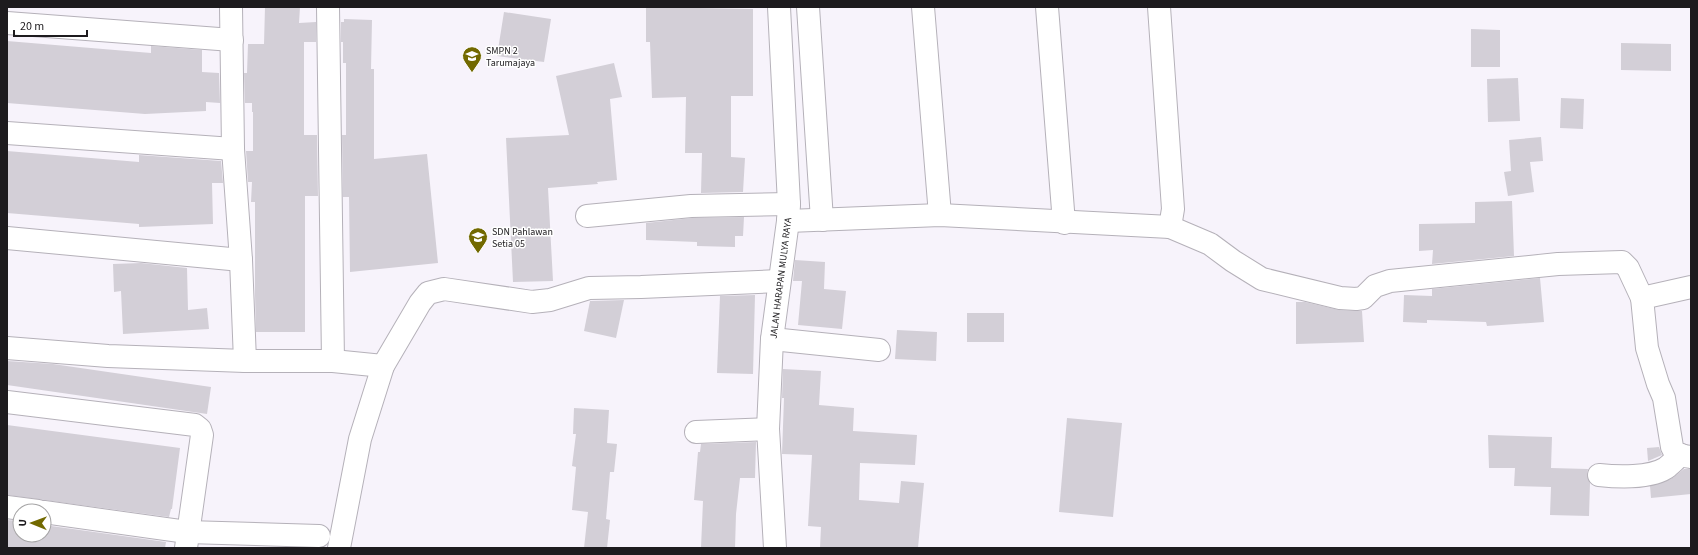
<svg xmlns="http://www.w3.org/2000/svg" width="1698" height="555" font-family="'Source Sans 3',sans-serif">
<rect width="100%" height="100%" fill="#f7f3fb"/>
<g fill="#d3cfd7">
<polygon points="265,7 300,7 299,23 316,22 316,42 304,42 304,135 317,135 318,196 305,196 305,332 256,332 255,295 255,202 251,202 252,182 248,182 246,151 253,151 253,112 252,112 252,103 245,103 244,73 247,73 248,44 264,44"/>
<polygon points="646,7 753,9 753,96 731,96 731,157 745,158 743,192 701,193 702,153 685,153 686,97 652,98 650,42 646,42"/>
<polygon points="504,12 551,19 544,62 497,56"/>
<polygon points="344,19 372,20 371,69 374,69 374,159 427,154 438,263 350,272 349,197 343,197 342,135 346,135 346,63 343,63 343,42 341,42 341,22 344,22"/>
<polygon points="1471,29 1500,30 1500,67 1471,67"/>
<polygon points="7,41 151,53 151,46 202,50 202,72 219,73 220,103 206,102 206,111 145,114 7,103"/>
<polygon points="1621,43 1671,44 1671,71 1621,70"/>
<polygon points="614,63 622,97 610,99 617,180 597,182 598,184 548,188 553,281 513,282 506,138 569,135 556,76"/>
<polygon points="1518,78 1520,121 1488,122 1487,79"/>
<polygon points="1561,98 1584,99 1583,129 1560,128"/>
<polygon points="1541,137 1543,161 1530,162 1534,192 1508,196 1504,172 1511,171 1509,140"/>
<polygon points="7,151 139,162 139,155 221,161 223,183 212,183 213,224 139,227 139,224 7,213"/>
<polygon points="1512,201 1514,256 1432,264 1433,250 1419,251 1419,224 1475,223 1475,202"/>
<polygon points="744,217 743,236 735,236 735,247 697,246 697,242 646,240 646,223 692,218"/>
<polygon points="795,260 825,262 824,289 846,291 842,329 798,325 802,281 793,281"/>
<polygon points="141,263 187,268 188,310 207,308 209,329 123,334 121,291 114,292 113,264"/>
<polygon points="1540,278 1544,322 1487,326 1486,322 1427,320 1427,323 1403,322 1404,295 1432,296 1432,289"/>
<polygon points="755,295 753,374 717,373 720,296"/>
<polygon points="624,300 616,338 584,331 590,301"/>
<polygon points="1296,302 1305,302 1339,310 1362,311 1364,342 1296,344"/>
<rect x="967" y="313" width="37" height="29"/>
<polygon points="897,330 937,332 936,361 895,359"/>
<polygon points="7,361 53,364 211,387 207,414 7,385"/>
<polygon points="783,369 821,371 819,405 854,408 853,431 917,435 915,465 860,463 859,500 899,503 901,481 924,483 918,548 820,548 821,527 808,526 812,455 782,454 784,398 782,398"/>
<polygon points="574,408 609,410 607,443 617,444 614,472 610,472 606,519 610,520 607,548 584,548 588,512 572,510 576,467 572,466 576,434 573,434"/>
<polygon points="1067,418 1122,423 1113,517 1059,512"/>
<polygon points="7,425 180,448 172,509 171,509 169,517 7,495"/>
<polygon points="1488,435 1552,437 1551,468 1588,469 1587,474 1590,483 1589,516 1550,515 1551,487 1514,486 1515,468 1489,468"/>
<polygon points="756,442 755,478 740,478 736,514 735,548 701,548 703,501 694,500 698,452 700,452 701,444"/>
<polygon points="1659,447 1662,455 1648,461 1647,448"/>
<polygon points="1684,469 1691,469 1691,494 1651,498 1650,486 1671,479"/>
<polygon points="7,520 20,521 20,535 44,535 44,525 166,542 165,548 7,548"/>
</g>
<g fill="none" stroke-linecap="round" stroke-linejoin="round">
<defs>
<g id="street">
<polyline points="231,7 233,149 241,260 245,361"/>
<polyline points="328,7 333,361"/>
<polyline points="808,7 822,220"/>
<polyline points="923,7 940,215"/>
<polyline points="1047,7 1064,223"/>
<polyline points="7,23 232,40"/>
<polyline points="7,133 233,149"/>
<polyline points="587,216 691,206 789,204"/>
<polyline points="788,221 940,215 1170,227 1173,209 1159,7"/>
<polyline points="1170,227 1210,244 1233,261 1262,279 1340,298 1356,299 1363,298 1375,286 1390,281 1558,264 1622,262 1628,268 1642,298"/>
<polyline points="7,238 241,260"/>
<path d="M1691,287L1642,298L1647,348L1658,384L1664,398L1672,447C1675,455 1684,456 1691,457"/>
<polyline points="772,339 879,350"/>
<polyline points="7,348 108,356 245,361 333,361 383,366"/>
<polyline points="7,402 195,425 200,429 202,435 186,548"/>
<polyline points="696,432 768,429"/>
<path d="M1599,475C1618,477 1650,478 1666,468C1671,464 1676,459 1681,455"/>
<polyline points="7,507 38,511"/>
<polyline points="44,512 187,532 319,536"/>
<polyline points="339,548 360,439 383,366 420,303 428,293 444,289 532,302 550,300 589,288 641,287 779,281"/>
</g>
<polyline id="secondary" points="775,548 768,429 772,339 788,221 789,204 779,7"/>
</defs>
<use href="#street" stroke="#b5b1b9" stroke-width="24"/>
<use href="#secondary" stroke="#b5b1b9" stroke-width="24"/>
<use href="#street" stroke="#fff" stroke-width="22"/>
<use href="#secondary" stroke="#fff" stroke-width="22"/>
</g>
<defs>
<symbol id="school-pin" viewBox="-11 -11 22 30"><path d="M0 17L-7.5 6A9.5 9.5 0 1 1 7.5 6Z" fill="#726900" stroke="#fff"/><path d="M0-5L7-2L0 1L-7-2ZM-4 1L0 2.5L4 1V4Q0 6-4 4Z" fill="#fff"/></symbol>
</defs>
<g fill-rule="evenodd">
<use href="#school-pin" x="461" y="45" width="22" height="30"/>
<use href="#school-pin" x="467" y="226" width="22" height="30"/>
</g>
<g text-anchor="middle" stroke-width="3" stroke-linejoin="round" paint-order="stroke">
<g font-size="10" fill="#1d1b1e" stroke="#fff" text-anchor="start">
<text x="486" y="54">SMPN 2<tspan x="486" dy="12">Tarumajaya</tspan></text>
<text x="492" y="235">SDN Pahlawan<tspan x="492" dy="12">Setia 05</tspan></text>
</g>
<g font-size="10" fill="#1d1b1e" stroke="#fff">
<text transform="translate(780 278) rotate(-83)" y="4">JALAN HARAPAN MULYA RAYA</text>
</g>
</g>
<rect width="1698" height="555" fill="none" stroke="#1d1b1e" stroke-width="16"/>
<g transform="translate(32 523) rotate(271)"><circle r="19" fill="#ffffff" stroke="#a5a4a5"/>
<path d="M0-3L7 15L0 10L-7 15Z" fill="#726900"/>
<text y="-6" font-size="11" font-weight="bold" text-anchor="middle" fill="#1d1b1e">U</text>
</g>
<path d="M14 30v6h73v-6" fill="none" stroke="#1d1b1e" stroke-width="2"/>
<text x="20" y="30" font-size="12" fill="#1d1b1e" stroke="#ffffff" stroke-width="3" paint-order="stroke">20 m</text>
</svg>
